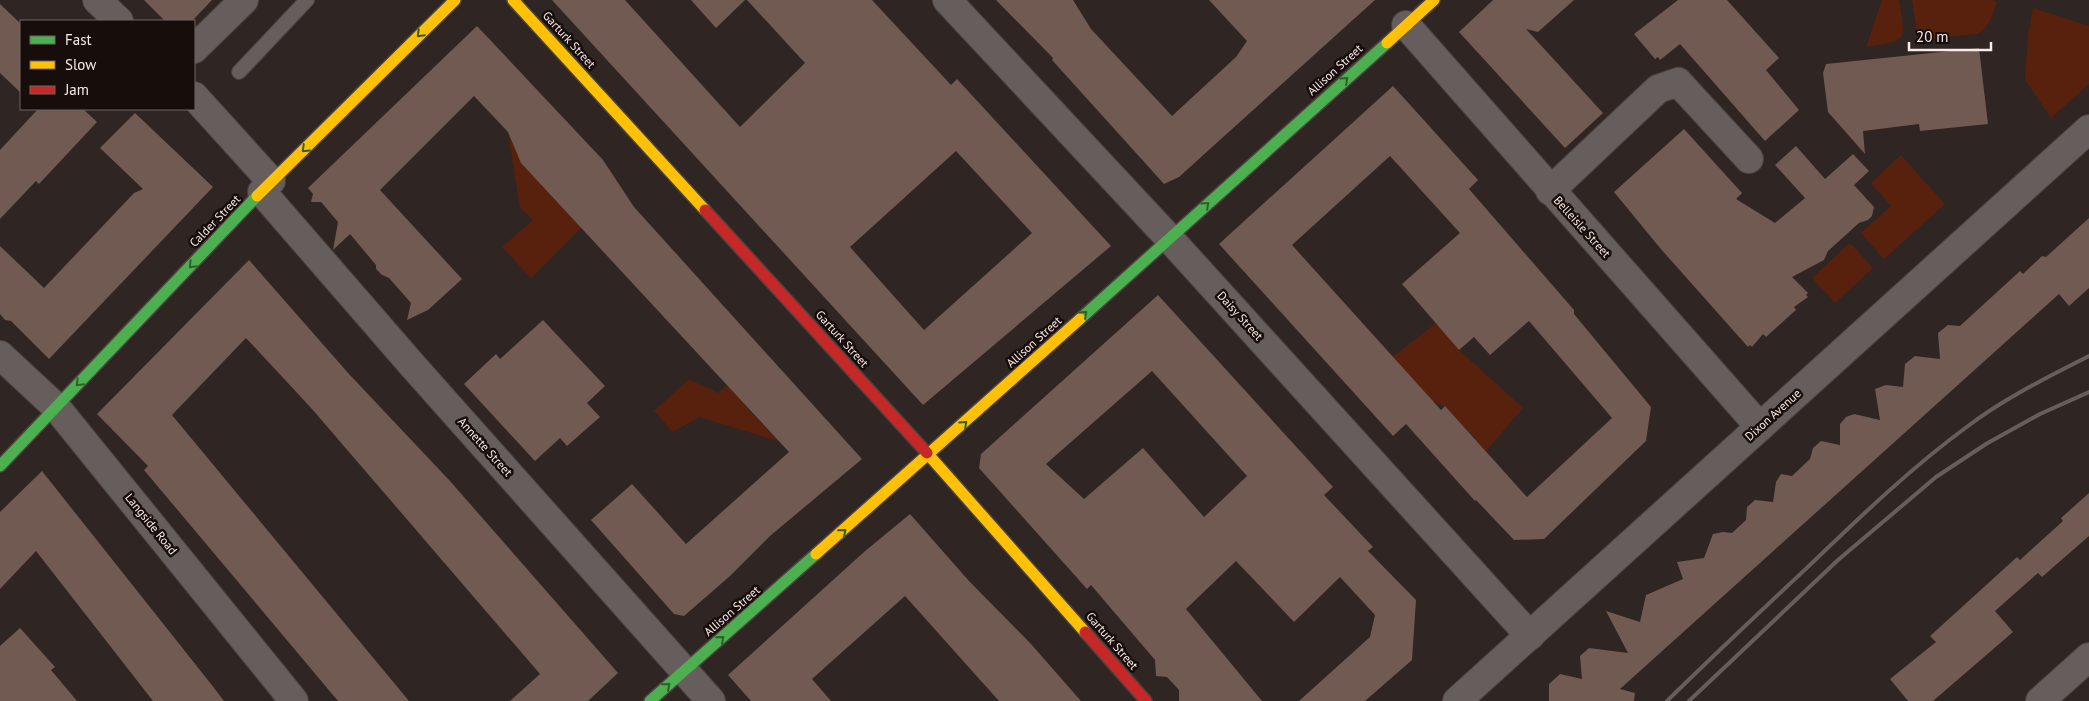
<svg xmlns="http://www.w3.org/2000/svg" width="2089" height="701" font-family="'PT Sans',sans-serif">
<rect width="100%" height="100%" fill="#2f2522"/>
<g fill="#58210d">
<path d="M1882,0H1899C1906,42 1908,40 1866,47Z"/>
<path d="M1912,0H1992L1997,2C1992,15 1990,28 1977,34L1925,39L1917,32Z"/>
<polygon points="2033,8 2089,26 2089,84 2051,118 2025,80 2028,35"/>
<polygon points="508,132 523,165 582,227 531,278 502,247 533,220 520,208"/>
<polygon points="1901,155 1945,204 1884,259 1861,233 1891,206 1871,183"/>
<polygon points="1850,243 1873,268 1835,303 1812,278"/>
<polygon points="1436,323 1459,350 1523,408 1486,451 1445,406 1432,401 1393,357"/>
<polygon points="689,379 718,393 727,385 778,441 699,417 673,432 654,411"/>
</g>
<g fill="#705a52" fill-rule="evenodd">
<polygon points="144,0 212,0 192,21 165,21"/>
<path d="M552,0H625L740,127L805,63L747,0H872L951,85L957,79L1111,246L923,405ZM956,151L1032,233L924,330L850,247Z"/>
<polygon points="691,0 745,0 716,28"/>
<polygon points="996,0 1073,0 1091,29 1172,116 1236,57 1247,41 1209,0 1375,0 1179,177 1164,184 1052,60 1053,58"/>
<polygon points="1493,0 1574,0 1538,32 1526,29 1603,113 1565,148 1459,32"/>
<polygon points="1678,0 1727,0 1779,58 1766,70 1799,110 1765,141 1680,44 1660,60 1658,57 1655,59 1634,34"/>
<polygon points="0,4 21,24 21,93 0,73"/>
<polygon points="477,26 603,160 634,207 862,459 770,536 730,576 684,616 674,614 591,520 632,484 686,544 789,452 521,163 508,132 474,96 380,190 462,279 428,310 407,320 411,303 389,278 382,275 376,269 376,265 350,234 333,250 338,222 321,202 311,202 313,194 308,188"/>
<polygon points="1979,48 1988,124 1920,131 1919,124 1863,131 1865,154 1828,112 1823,73 1826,64"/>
<path d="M1393,86L1478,180L1469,189L1574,310V314L1651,407L1646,441L1544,539L1514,540L1476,500L1475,501L1406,424L1393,436L1219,244ZM1390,156L1460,233L1402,284L1459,350L1474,337L1490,355L1529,321L1612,418L1527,497L1445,406L1441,410L1292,245Z"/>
<polygon points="38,109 83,109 97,122 39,184 36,181 0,219 0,150"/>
<polygon points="135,113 213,187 49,359 11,321 5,320 0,314 0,246 44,288 134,193 143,189 100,148"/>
<polygon points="1684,129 1742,193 1736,199 1775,223 1805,198 1775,165 1796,146 1825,179 1853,154 1869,171 1854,185 1874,207 1872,216 1868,220 1859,223 1828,251 1824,260 1792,277 1808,293 1806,295 1808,297 1794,307 1796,310 1787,318 1766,337 1763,334 1752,347 1750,345 1748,347 1660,248 1614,192"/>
<polygon points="2089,218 2089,288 2069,306 2059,294 1620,689 1635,693 1634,701 1549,701 1549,684 1560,674 1582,679 1580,656 1589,648 1628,653 1606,611 1640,622 1646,595 1683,579 1677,562 1704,558 1713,534 1723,532 1732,533 1746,520 1747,507 1755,500 1773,502 1776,482 1781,474 1792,476 1810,459 1813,448 1821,441 1840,445 1840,424 1846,417 1854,414 1880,420 1875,389 1886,385 1903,387 1905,364 1915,356 1940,359 1938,333 1948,325 1960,326 2020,271 2023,274 2042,256 2046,257"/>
<polygon points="249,260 349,374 450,481 618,673 588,701 510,701 540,674 312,409 246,338 172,415 409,701 338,701 144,470 148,466 97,414"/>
<path d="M1158,295L1333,487L1324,495L1373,547L1368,551L1416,600L1412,660L1365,701H1299L1370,637L1375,615L1340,577L1294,622L1236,561L1186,609L1262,701H1179V690L1167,677L1156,676L1155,660L1091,585L1087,589L979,468L981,454ZM1152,371L1247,476L1204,517L1143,448L1084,499L1046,464Z"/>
<polygon points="543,320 605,386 587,403 600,417 567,446 560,438 535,461 464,384 496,354 500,359"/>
<polygon points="42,471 211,684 224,701 153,701 36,551 0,589 0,512"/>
<polygon points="2089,493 2089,536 2042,577 2038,573 1995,611 2013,632 1933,701 1908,701 1890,679 1936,642 1930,636 2017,557 2020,560 2063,521 2061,518"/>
<polygon points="910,514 969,581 1031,644 1081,701 999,701 905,596 812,679 831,701 751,701 728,675 864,552"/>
<polygon points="20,628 55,667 51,670 77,701 0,701 0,646"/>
</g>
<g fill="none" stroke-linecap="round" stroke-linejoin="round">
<defs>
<polyline id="lane" points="239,72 307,0"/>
<g id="street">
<polyline points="97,0 119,21"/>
<polyline points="947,0 1169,238 1530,636"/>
<polyline points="1406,25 1760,427"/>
<polyline points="194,49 244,0"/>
<polyline points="194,96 271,181"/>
<polyline points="1550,191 1658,89 1678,82 1749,159"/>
<polyline points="262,192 413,366 711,701"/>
<polyline points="0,355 56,407 294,701"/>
<polyline points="1457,701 2089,129"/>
<polyline points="2040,701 2089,657"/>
</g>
<g id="fast">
<polyline points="1080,319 1387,43"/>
<polyline points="0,466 257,196"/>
<polyline points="650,701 816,554"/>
</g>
<g id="slow">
<polyline points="513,0 705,210"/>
<polyline points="1387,43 1434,0"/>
<polyline points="257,196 455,0"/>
<polyline points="927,453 1085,632"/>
<polyline points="816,554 1080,319"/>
</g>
<g id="jam">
<polyline points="705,210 927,453"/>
<polyline points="1085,632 1146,701"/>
</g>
</defs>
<use href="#lane" stroke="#4c4340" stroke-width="16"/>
<use href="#street" stroke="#4c4340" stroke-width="30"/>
<use href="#fast" stroke="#4c4340" stroke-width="14"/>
<use href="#slow" stroke="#4c4340" stroke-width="14"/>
<use href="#jam" stroke="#4c4340" stroke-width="14"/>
<use href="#lane" stroke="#665e5c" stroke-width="14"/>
<use href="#street" stroke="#665e5c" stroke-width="28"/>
<use href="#fast" stroke="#4caf50" stroke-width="11"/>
<use href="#slow" stroke="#ffc107" stroke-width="11"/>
<use href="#jam" stroke="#c62828" stroke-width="11"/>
<g stroke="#665e5b" stroke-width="4">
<path d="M1667,701C1715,654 1763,609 1812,563C1862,515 1912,467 1968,426C2005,398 2048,377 2089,356"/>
<polyline points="1689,701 1838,560 1936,477 1986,444 2040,414 2089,392"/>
</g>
</g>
<defs><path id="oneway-chevron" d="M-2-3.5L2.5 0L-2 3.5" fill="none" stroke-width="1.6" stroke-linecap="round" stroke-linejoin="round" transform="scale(1.25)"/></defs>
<g stroke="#325e2e">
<use href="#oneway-chevron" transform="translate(420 34) rotate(135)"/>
<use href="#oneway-chevron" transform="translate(1345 80) rotate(-42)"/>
<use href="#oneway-chevron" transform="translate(305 149) rotate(136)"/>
<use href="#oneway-chevron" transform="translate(1206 205) rotate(-42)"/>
<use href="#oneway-chevron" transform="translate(192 265) rotate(134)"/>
<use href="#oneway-chevron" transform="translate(1084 314) rotate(-42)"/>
<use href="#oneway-chevron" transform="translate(79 383) rotate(134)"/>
<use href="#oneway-chevron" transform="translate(964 424) rotate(-42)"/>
<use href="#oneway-chevron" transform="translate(843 532) rotate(-41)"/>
<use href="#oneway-chevron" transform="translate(721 639) rotate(-41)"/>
<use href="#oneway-chevron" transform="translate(667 686) rotate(-41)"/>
</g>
<g text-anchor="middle" stroke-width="5" stroke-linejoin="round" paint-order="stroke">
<g font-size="12" fill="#f9ebe7" stroke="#170e0c">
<text transform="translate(569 40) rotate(48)" y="4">Garturk Street</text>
<text transform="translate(1335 70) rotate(-42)" y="4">Allison Street</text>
<text transform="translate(215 221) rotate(-46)" y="4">Calder Street</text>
<text transform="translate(1582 227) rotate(48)" y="4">Belleisle Street</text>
<text transform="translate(1240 316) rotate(48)" y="4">Daisy Street</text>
<text transform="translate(842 339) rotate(48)" y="4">Garturk Street</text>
<text transform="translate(1034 342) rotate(-42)" y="4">Allison Street</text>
<text transform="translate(1773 415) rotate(-42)" y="4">Dixon Avenue</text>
<text transform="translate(485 447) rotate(48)" y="4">Annette Street</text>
<text transform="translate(151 524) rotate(51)" y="4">Langside Road</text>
<text transform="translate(732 611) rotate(-41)" y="4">Allison Street</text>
<text transform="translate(1112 641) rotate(49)" y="4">Garturk Street</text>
</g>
</g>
<rect x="20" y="20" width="175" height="90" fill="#170e0c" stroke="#716664"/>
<rect x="30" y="36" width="25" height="8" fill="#4caf50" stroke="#716664"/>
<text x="65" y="45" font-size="15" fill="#f9ebe7">Fast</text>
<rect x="30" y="61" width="25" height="8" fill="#ffc107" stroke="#716664"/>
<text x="65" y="70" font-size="15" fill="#f9ebe7">Slow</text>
<rect x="30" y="86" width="25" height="8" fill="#c62828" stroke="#716664"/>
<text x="65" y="95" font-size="15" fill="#f9ebe7">Jam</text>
<path d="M1909 42v8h82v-8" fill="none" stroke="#f9ebe7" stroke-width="2.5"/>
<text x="1916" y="42" font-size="15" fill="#f9ebe7" stroke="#170e0c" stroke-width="4" paint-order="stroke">20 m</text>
</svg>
